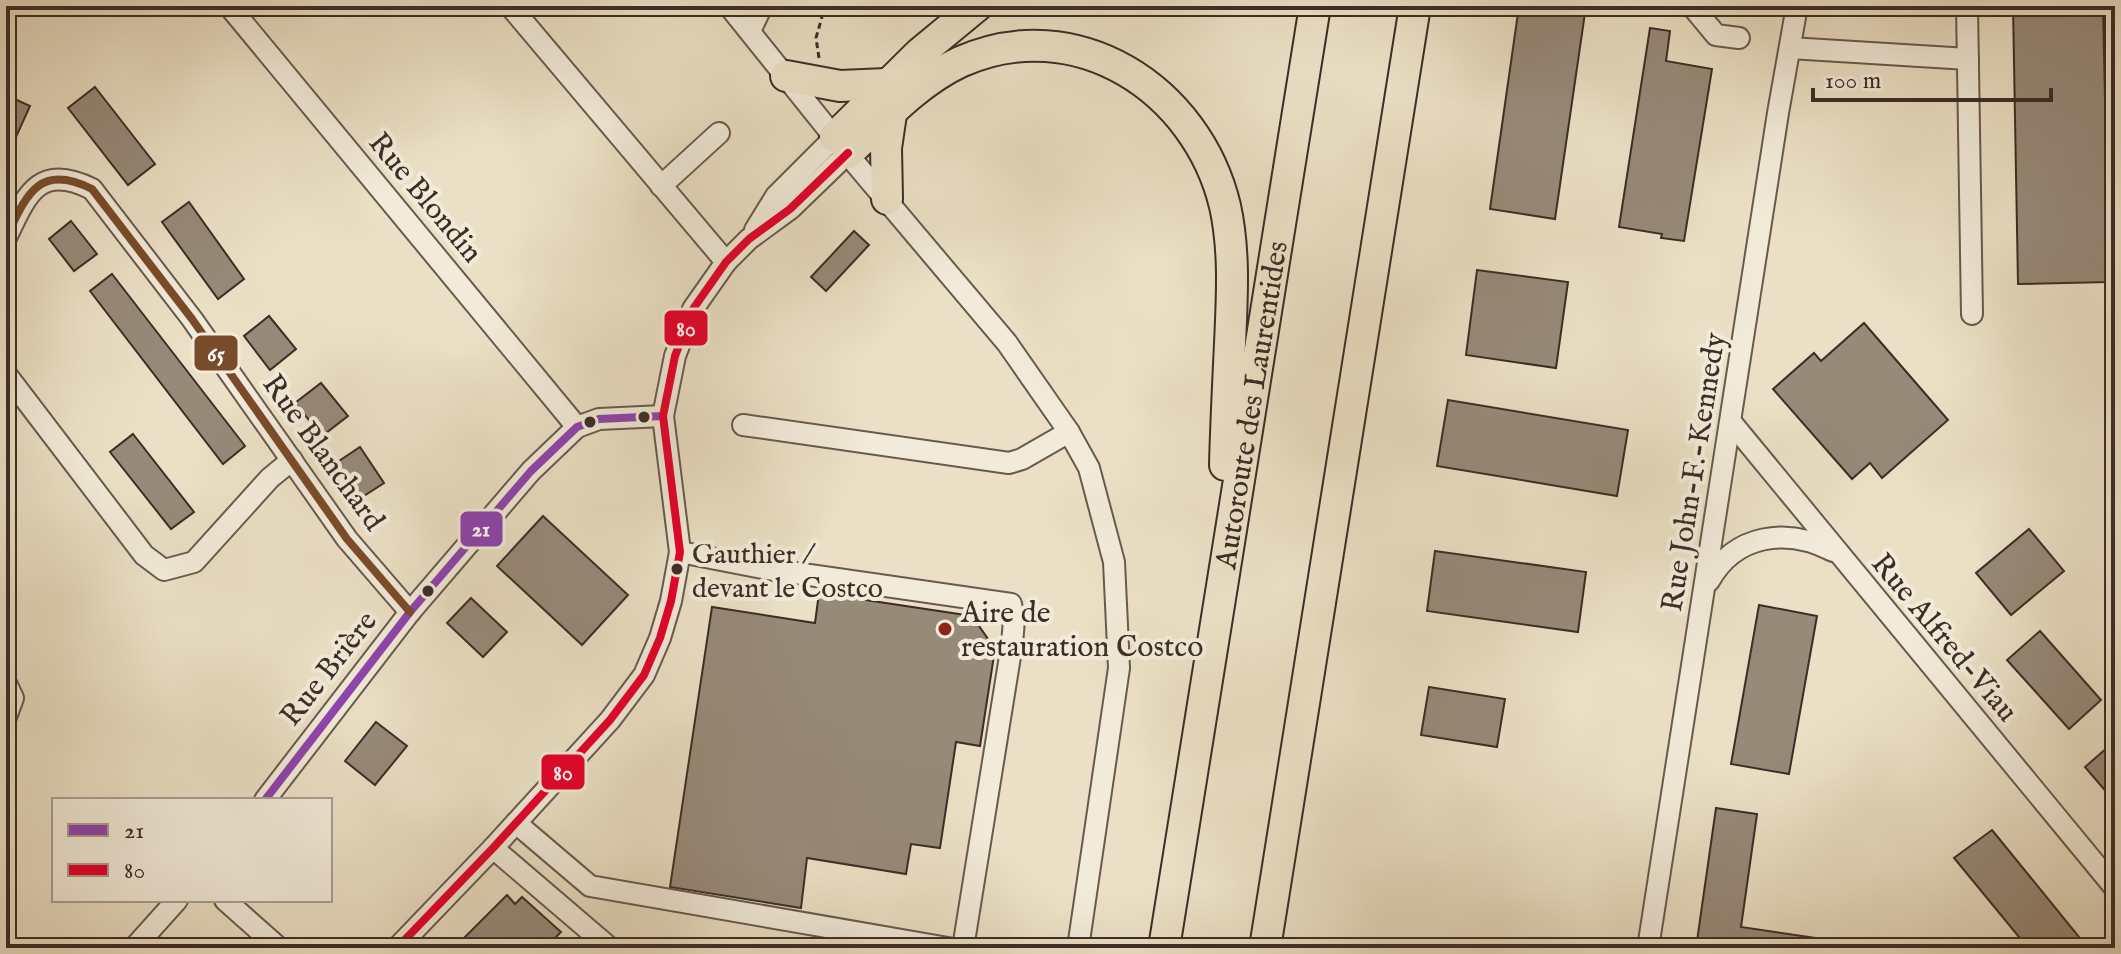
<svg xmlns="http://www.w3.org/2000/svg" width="2121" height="954" font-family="'IM FELL English',serif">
<rect width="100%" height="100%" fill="#ebe0c5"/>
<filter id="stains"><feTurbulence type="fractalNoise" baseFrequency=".0025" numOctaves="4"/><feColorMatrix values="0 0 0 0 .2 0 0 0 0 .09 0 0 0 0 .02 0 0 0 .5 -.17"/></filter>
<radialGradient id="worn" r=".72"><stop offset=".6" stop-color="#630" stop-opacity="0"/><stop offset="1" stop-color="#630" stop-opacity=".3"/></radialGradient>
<g fill="#978a79" stroke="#3c2d27" stroke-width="2">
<polygon points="1519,6 1586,6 1555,219 1490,209"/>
<polygon points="2013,6 2103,6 2109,282 2018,284"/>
<polygon points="1650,28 1670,31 1666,61 1712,69 1684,241 1661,238 1662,234 1619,227"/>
<polygon points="95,87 155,164 128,185 68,108"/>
<polygon points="6,95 30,106 6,159"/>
<polygon points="189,202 244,279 218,299 162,222"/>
<polygon points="71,221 97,254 74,271 49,239"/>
<polygon points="854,231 869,245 826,291 811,277"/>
<polygon points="1477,270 1568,282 1556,368 1466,355"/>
<polygon points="112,274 245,446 223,464 90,291"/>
<polygon points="269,316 296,349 270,370 244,336"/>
<polygon points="1864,323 1948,420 1882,478 1870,463 1852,479 1773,389 1814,353 1821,361"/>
<polygon points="321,383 348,416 322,436 295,403"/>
<polygon points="1448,400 1628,430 1617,496 1437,466"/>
<polygon points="133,434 194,512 171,529 110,452"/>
<polygon points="360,447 384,483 356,501 333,465"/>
<polygon points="543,516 628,595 582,645 497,566"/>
<polygon points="2029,529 2064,571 2011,615 1976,573"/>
<polygon points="1435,551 1586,572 1578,632 1427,611"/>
<polygon points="819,593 972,616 995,649 980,746 956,742 940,848 911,844 906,874 807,858 801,908 670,887 712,607 815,623"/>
<polygon points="471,598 507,632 483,657 447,623"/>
<polygon points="1759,605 1817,616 1789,774 1731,764"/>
<polygon points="2040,631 2101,700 2069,729 2007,660"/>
<polygon points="1429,687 1505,699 1497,747 1421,735"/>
<polygon points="376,722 407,746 375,785 345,761"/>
<polygon points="2115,741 2115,802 2085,767"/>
<polygon points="1716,808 1757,814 1741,927 1830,940 1830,948 1696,948"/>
<polygon points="1992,830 2088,948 2028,948 1954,858"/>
<polygon points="507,895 515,904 522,897 561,932 554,939 563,948 454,948"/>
</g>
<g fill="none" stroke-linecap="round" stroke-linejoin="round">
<defs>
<g id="minor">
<polyline points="229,6 577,427"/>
<polyline points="510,6 726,262"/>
<polyline points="729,6 855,163 1007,343 1069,432 1089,468 1114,562 1119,668 1078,948"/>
<polyline points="1692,6 1716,35 1739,38"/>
<polyline points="1967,6 1972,314"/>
<polyline points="750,31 762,6"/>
<polyline points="1790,48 1968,59"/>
<polyline points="661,186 719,133"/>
<polyline points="755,230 776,196 835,137"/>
<path d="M6,238C26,196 38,162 92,189L192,319L347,539L410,612"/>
<polyline points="6,374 144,555 164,570 194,562 270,478 292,460"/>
<polyline points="1731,422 2115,888"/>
<polyline points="743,425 1009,463 1022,459 1069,432"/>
<polyline points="680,552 768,569 1011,604 1014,620 1012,644 963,948"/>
<path d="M1709,581C1735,534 1787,527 1833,551"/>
<polyline points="6,683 13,698 6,717"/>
<polyline points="265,800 410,612 531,471 577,427 599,419 663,416"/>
<polyline points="516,823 590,886 948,948"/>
<polyline points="493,848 610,948"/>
<polyline points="225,900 279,948"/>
<polyline points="134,948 177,900"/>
<polyline points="397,948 493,848 610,720 644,675 660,638 671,601 680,552 663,416 675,356 693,309 726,262 749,239 790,209 848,153"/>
<polyline points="1648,948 1778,113 1797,6"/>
</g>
<g id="highway">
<polyline points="786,76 840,86 887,84"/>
<polyline points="835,137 920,53 977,6"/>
<path d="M848,153C882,121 917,82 960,62C1076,10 1197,89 1225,206C1235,251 1232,298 1230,344C1228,385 1226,425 1225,465"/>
<polyline points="887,199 886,148 891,114"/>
<path id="s1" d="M1164,948L1315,6"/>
<polyline points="1265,948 1415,6"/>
</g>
</defs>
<use href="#minor" stroke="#685a4e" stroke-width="24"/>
<use href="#highway" stroke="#3c2d27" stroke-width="34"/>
<polyline stroke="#3c2d27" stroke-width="3" stroke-dasharray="6 4" stroke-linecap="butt" points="819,58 816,38 825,6"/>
<use href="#minor" stroke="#f2ebd9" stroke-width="20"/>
<use href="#highway" stroke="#ebe0c5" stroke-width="30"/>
<defs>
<polyline id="bus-1" points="265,800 410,612 531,471 577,427 599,419 663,416"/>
<polyline id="bus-2" points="397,948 493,848 610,720 644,675 660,638 671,601 680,552 663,416 675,356 693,309 726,262 749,239 790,209 848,153"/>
<path id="bus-3" d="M6,238C26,196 38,162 92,189L192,319L347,539L410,612"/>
</defs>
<use href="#bus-1" stroke="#f2ebd9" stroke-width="14"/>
<use href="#bus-2" stroke="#f2ebd9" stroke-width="14"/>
<use href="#bus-3" stroke="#f2ebd9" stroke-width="14"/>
<use href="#bus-1" stroke="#8e44ad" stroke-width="8"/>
<use href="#bus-2" stroke="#e4002b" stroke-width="8"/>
<use href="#bus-3" stroke="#7a4b2a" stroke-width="8"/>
</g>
<g fill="#3c2d27" stroke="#f2ebd9" stroke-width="3">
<circle cx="644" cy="417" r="7"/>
<circle cx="590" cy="422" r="7"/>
<circle cx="677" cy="569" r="7"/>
<circle cx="428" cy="591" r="7"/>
</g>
<circle fill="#8f2418" stroke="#f2ebd9" stroke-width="3" cx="945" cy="629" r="8"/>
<g text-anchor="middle" stroke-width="8" stroke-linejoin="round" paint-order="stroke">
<g font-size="28" fill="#3c2d27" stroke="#f2ebd9" text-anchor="start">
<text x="692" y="563">Gauthier /<tspan x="692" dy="34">devant le Costco</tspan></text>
</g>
<g font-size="30" fill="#3c2d27" stroke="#f2ebd9">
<text transform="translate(426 197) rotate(50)" y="10">Rue Blondin</text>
<text dy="10" stroke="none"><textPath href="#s1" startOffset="550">Autoroute des Laurentides</textPath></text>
<text transform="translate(324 452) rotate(54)" y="10">Rue Blanchard</text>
<text transform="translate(1693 472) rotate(-81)" y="10">Rue John-F.-Kennedy</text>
<text transform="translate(1945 637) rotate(50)" y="10">Rue Alfred-Viau</text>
<text transform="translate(328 668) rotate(-52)" y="10">Rue Brière</text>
</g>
<g font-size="30" fill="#3c2d27" stroke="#f2ebd9" text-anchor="start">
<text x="961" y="622">Aire de<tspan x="961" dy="34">restauration Costco</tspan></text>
</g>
</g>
<g stroke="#f2ebd9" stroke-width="3">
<rect x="663" y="309" width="46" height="38" rx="8" fill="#e4002b"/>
<rect x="193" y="334" width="46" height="38" rx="8" fill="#7a4b2a"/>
<rect x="459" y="510" width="45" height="38" rx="8" fill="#8e44ad"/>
<rect x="540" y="753" width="46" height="38" rx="8" fill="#e4002b"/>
</g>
<g font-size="22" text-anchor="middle" font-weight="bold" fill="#fff">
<text x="686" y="336">80</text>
<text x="216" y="361">65</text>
<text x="481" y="536">21</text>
<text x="563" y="780">80</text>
</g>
<rect width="2121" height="954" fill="none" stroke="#ebe0c5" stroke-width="32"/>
<rect x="8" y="8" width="2105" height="938" fill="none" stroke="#3c2d27" stroke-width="4"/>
<rect x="16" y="16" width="2089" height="922" fill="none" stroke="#3c2d27" stroke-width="2"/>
<rect x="52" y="798" width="280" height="104" fill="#f2ebd9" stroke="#a99f92" stroke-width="2"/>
<rect x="68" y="824" width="40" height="12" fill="#8e44ad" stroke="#a99f92" stroke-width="2"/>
<text x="124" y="838" font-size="24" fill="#3c2d27">21</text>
<rect x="68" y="864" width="40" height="12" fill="#e4002b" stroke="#a99f92" stroke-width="2"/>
<text x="124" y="878" font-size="24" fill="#3c2d27">80</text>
<path d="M1813 88v12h238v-12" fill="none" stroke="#3c2d27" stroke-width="4"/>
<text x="1825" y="88" font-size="24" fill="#3c2d27" stroke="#f2ebd9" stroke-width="6" paint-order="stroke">100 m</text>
<rect width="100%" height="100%" filter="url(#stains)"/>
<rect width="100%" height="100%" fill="url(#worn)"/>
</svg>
